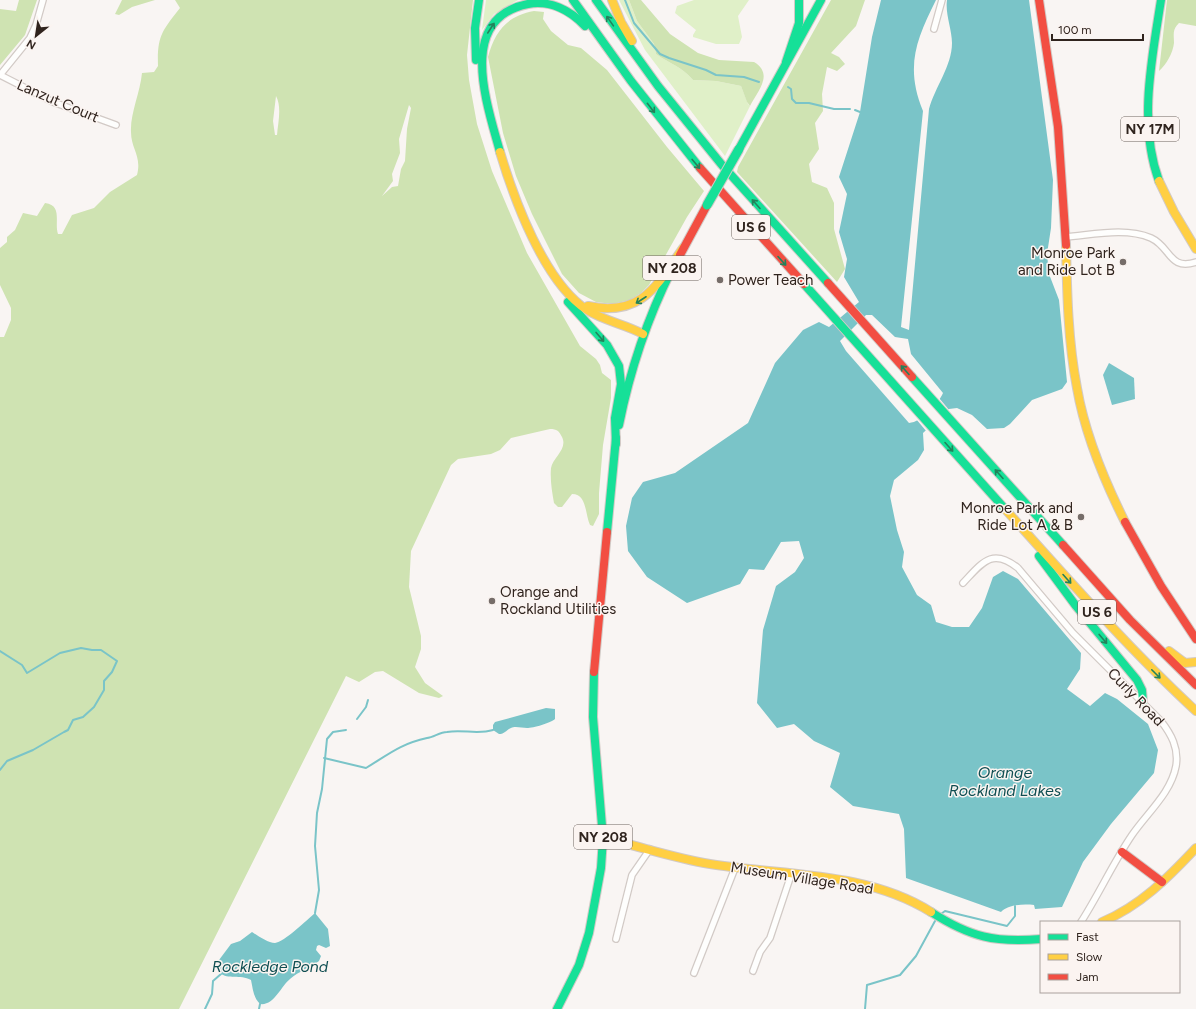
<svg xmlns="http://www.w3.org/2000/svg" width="1196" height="1009" font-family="Figtree,sans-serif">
<rect width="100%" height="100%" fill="#f9f5f3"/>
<g fill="#e0f0c8">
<polygon points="486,0 518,0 494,14 482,30"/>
<path d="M619,0H629L637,21L654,44L656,54C670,64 681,66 693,80L716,81L741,86L748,104L750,106L725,156L645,50Z"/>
<polygon points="694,0 749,0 738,16 742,37 739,44 716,44 693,37 693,35 696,30 675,13 677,6"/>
</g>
<g fill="#cfe3b2" fill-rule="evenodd">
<polygon points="19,0 37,0 25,35 0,65 0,9 16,11"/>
<polygon points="122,0 155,0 132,7 119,15 115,14"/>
<path d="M175,0H473L467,55L469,80L477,124L492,171L527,253L580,346L596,359L600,365L602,373L611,380V398L603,445L599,493V514L593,526L590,525C585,514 587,494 572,494L562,507H558L554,503C552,492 550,480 551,468C553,457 568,449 562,437C559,431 557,429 550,429L511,438L500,450L491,454L458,459L451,465L411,551L409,587L421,636V649L415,667L425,683L443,696L439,698L419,693L383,671L375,672L359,682L346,676L179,1009H0V337H4L11,320V308L0,285V248L7,242V237L15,230L23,213L37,216L45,203C63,205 54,223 58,234H62L72,215L94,208L110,192L137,175C142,156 131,149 131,132C130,114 140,93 142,73L154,72L158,66C157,36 162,31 180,8ZM276,96C282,107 278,123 277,135H275L273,121ZM409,105L411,108L407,129L405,161L401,169L398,186L392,187L382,196L393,181L392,174L400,153L399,139Z"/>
<path d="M629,0H641L670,34L698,53L719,60L754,62C774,74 758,91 750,106L747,102L741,86L716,81L693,80C681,66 670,64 656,54L654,44L637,21Z"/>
<polygon points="831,0 865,0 856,26 831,53 839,57 845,64 837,71 827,67 822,94 823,111 815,123 819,149 809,164 812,182 827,188 834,203 834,229 845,269 837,282 737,172 738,167"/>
<path d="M1167,0H1196V26L1179,23C1172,30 1174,34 1174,43C1173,53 1166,65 1159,71Z"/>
<path d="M534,11L544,12L543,19L551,31L568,45L581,48L607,70L667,147L704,191L687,217L649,285L641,293L630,300L613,304L596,302L579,293L562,274L532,214L516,176L503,133L488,57C495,31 507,16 534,11Z"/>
</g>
<g fill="#7ac4c8" fill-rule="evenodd">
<path d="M881,0H936C916,40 905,67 923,111L901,327L909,330L929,109C935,87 952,66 952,43C952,29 945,14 947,0H1029L1053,180L1051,228L1047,254L1049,274L1059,300L1067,382L1062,389L1032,400L1010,424L1004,428L987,429L972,415L957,408L949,409L923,433L924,450L918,460L894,480L890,496L897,530L904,552L902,567L917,595L931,605L936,622L952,627H969L982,608L993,577L1003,571L1018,579L1081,653L1080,669L1067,689L1090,706L1105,693L1117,699L1148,724L1158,750L1154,773L1111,824L1083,862L1062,907L1035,909L1034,905C1025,904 1008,904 1001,912L906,878L904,829L899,814L853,806L830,787L840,753L814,741L794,724L777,728L757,703L763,630L776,586L795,572L804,558L799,541L781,542L764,570L749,569L740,584L687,603L647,577L628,551L626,526L632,498L643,482L675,473L748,423L775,363L803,330L819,322L829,327L859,302L844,277L847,259L839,232L847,194L839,177L860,112L872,37ZM866,315H872L895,337L908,339L911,354L943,393C938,404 922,422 909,423L846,351L840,341Z"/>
<polygon points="1109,363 1134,378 1135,399 1112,405 1103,375"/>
<path d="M546,708L555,709V719C551,723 533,728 527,728C522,728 515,726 511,728C506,730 505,734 499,734L493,730V725L495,722Z"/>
<path d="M315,913L328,929L330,946L326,948L319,945L317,946L316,950L321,956L319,961C310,968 299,971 290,979C281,986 274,1006 260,1004C253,997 253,989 251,980C240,974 228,980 220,973L219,960L231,944L240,941L252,932C258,936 268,943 275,943C284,942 307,920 315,913Z"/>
</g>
<polygon fill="#f9f5f3" points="939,398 950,411 927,432 916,419"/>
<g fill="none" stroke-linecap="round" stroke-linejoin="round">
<g stroke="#7ac4c8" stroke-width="2">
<polyline points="625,0 634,23 660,54 669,58 706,70 716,75 744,77 759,82"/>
<polyline points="788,87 791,89 792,99 796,103 809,103 834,109 850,109"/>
<polyline points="855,110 860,112"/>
<polyline points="0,651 22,665 27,673 60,653 81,648 92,650 101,650 117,661 112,672 104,681 104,690 94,707 83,717 73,720 68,730 64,732 33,750 7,761 0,770"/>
<polyline points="357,719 366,707 368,700"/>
<path d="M324,758L366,768C389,754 400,744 427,738C434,737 440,732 447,732C463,729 477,735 493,730"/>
<polyline points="315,913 319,890 315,846 317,813 322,789 327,739 333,732 346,730"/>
<polyline points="941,914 945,911 1007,926 1015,916 1015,906"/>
<polyline points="205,1009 212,994 213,981 221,974"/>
<polyline points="259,1009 260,1004"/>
<polyline points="865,1009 867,985 900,975 916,956 935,921"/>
</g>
<defs>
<g id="street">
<polyline points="934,29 942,0"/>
<polyline points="0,75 53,102 116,125"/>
<polyline points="0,75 30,38 36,25 43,0"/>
<path d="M1065,237C1092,235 1125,227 1151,238C1171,247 1169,271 1196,262"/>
<path d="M963,583C982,563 992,547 1018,568L1073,633L1161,721C1171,734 1179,748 1176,766C1171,793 1147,813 1132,835C1113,863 1099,894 1081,922"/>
<polyline points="616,939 632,875 650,849"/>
<polyline points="753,971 760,952 770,938 791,875"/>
<polyline points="694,973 735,868"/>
</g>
<g id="fast">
<polyline points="573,0 631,81 700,168"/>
<polyline points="596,0 658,86 722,165 828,283"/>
<polyline points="476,60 475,28 479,0"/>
<polyline points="786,62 799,23 799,0"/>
<polyline points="739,149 821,0"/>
<path d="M500,152C487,104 456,18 528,4C550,0 570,10 585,26"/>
<path d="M1159,181C1138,124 1152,58 1161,0"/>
<polyline points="804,284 1005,509"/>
<polyline points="568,302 607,345 619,366 621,384 615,418 616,444"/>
<polyline points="912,377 1063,545"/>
<path d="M619,425C630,370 647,319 672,269"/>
<polyline points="607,532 616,438"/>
<polyline points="1039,556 1076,606 1137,680 1142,690 1143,702"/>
<path d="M931,912C970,937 995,943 1041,939"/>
<polyline points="557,1009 579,965 589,933 601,868 603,838 593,717 594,672"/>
</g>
<g id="slow">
<polyline points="612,0 621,22 632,41"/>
<path d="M500,152C514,199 544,282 587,310C604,321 625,324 643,334"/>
<polyline points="1159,181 1174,212 1196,249"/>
<path d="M1066,245C1067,293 1068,341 1077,388C1085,435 1104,480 1125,522"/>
<path d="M588,306C641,317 656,287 683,248"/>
<path d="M1005,509C1067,578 1128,648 1196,711"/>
<polyline points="1169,651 1185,663 1196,662"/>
<path d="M603,838C639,846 673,858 710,864C783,876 866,871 931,912"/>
<path d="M1102,922C1140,906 1168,878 1196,848"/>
</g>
<g id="jam">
<polyline points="1039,0 1058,127 1066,245"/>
<polyline points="700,168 804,284"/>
<polyline points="680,255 707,205"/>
<polyline points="828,283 912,377"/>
<polyline points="1125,522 1161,586 1196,639"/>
<polyline points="1063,545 1130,620 1196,685"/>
<polyline points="594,672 607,532"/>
<polyline points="1122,852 1162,882"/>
</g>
</defs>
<use href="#street" stroke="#d2cac6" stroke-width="8"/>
<use href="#fast" stroke="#d2cac6" stroke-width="10"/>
<use href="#slow" stroke="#d2cac6" stroke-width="10"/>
<use href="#jam" stroke="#d2cac6" stroke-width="10"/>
<use href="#street" stroke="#fefefd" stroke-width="5.5"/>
<use href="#fast" stroke="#16e098" stroke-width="8"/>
<use href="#slow" stroke="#ffcf43" stroke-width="8"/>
<use href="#jam" stroke="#f24e42" stroke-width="8"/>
<defs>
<polyline id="fast-bridge" points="707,205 739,149"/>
</defs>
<use href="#fast-bridge" stroke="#d2cac6" stroke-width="11" stroke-linecap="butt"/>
<use href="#fast-bridge" stroke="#16e098" stroke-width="9"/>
</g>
<defs><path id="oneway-shaft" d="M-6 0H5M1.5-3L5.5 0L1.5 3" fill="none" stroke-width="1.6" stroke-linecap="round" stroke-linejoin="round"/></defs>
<g stroke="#23825b">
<use href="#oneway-shaft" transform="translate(610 21) rotate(-125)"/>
<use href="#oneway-shaft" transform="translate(491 28) rotate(-57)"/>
<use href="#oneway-shaft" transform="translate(651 108) rotate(52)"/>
<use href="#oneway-shaft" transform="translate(696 164) rotate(50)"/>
<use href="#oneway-shaft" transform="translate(756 204) rotate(-132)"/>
<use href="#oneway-shaft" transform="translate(782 261) rotate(48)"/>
<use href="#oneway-shaft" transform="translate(641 300) rotate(147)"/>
<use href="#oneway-shaft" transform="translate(600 337) rotate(49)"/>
<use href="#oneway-shaft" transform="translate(905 370) rotate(-132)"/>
<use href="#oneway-shaft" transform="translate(949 447) rotate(48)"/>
<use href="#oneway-shaft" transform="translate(999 474) rotate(-132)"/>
<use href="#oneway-shaft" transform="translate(1067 579) rotate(48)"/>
<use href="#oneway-shaft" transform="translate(1103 639) rotate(50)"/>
<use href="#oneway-shaft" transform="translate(1156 674) rotate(45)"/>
</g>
<g fill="#766d69" stroke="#fbf4f1" stroke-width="1.5">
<circle cx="1123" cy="262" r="4"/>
<circle cx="720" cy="280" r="4"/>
<circle cx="1081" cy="517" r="4"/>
<circle cx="492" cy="601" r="4"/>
</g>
<g text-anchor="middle" stroke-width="3" stroke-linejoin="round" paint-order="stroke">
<g fill="#fbf4f1" stroke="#6d625d" stroke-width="1">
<rect x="1121" y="117" width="58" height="24" rx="3"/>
<rect x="732" y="215" width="38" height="24" rx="3"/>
<rect x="643" y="256" width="58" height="24" rx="3"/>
<rect x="1078" y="600" width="38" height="24" rx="3"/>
<rect x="574" y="825" width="58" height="24" rx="3"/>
</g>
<g font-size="14" font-weight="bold" fill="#30241e">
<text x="1150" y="134">NY 17M</text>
<text x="751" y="232">US 6</text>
<text x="672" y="273">NY 208</text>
<text x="1097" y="617">US 6</text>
<text x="603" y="842">NY 208</text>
</g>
<g font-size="15" fill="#30241e" stroke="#fbf4f1">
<text transform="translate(58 101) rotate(23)" y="5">Lanzut Court</text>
<text transform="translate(1136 697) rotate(46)" y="5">Curly Road</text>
<text transform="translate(802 878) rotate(9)" y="5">Museum Village Road</text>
</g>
<g font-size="15" fill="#30241e" stroke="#fbf4f1" text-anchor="end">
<text x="1115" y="258">Monroe Park<tspan x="1115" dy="17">and Ride Lot B</tspan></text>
<text x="728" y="285" text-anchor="start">Power Teach</text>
<text x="1073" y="513">Monroe Park and<tspan x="1073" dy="17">Ride Lot A &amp; B</tspan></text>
<text x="500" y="597" text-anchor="start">Orange and<tspan x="500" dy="17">Rockland Utilities</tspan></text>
</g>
<g font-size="16" font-style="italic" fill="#0f4e52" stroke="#fbf4f1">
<text x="1005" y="778">Orange<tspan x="1005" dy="18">Rockland Lakes</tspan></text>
<text x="270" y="972">Rockledge Pond</text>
</g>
</g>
<rect x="1040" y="921" width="140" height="72" fill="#fbf4f1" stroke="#aaa19d"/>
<rect x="1048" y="934" width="20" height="6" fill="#16e098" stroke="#aaa19d"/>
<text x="1076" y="941" font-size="12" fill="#30241e">Fast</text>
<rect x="1048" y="954" width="20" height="6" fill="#ffcf43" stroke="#aaa19d"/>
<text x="1076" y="961" font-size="12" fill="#30241e">Slow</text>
<rect x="1048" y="974" width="20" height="6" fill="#f24e42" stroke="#aaa19d"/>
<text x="1076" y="981" font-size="12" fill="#30241e">Jam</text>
<g transform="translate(36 36) rotate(210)" stroke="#fbf4f1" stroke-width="3" paint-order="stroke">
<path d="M0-3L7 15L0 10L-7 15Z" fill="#30241e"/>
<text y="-6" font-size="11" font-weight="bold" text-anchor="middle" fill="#30241e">N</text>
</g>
<path d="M1052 34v6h91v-6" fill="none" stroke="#30241e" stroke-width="2"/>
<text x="1058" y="34" font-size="12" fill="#30241e" stroke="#fbf4f1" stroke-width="3" paint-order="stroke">100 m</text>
</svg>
